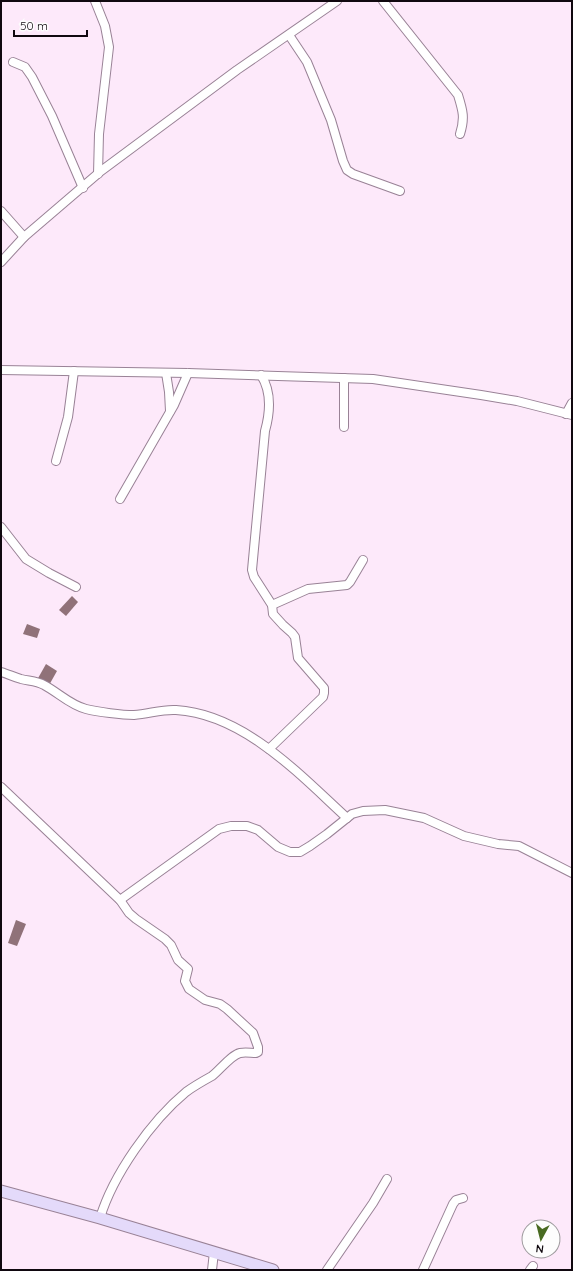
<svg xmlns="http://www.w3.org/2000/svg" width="573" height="1271" font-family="Quicksand,sans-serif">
<rect width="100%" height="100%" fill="#fde9fa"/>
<g fill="#907279">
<polygon points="72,596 78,602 66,616 59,610"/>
<polygon points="27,624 40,629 37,638 23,634"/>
<polygon points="46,664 57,671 48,687 37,680"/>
<polygon points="16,920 26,924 17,946 8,943"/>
</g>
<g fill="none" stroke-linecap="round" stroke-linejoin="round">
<defs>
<g id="minor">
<polyline points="95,1 105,26 109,47 99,134 98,174"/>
<path d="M383,1L458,95C463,111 465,118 460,134"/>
<polyline points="289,35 307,62 331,120 343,161 347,170 353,174 400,191"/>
<polyline points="13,62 25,67 32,77 52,116 83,188"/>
<polyline points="1,211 24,237"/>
<polyline points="1,262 24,237 101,171 237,70 337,1"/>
<polyline points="1,370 188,373 373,379 481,395 517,401 572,415"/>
<polyline points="166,373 169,392 170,411"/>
<path d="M261,375C272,392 270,413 265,431L252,570L254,577L272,605L273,614L283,625L292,633L295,637L298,658L324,688V693L323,697L269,749"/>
<polyline points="344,378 344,427"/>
<polyline points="566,414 572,403"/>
<polyline points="56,461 68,417 74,371"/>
<polyline points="120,499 174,405 188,373"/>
<polyline points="1,527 26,559 49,573 76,587"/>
<polyline points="272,605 308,589 347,585 350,582 363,560"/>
<path d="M1,672C8,674 14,677 21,679C29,681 37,681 44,685C59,693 70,705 86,709C98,712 122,715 134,715C149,714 162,709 176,710C244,714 300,775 347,818"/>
<path d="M1,787L120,900L129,913L136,919L165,939L171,945L178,960L188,969L185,981L189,989L205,1000L220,1004L227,1009L253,1033L258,1047V1052L256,1053C251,1053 245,1052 240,1053C231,1055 220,1070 212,1076C203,1081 194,1086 186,1092C151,1121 113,1175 100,1218"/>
<polyline points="120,900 219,829 231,826 247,826 258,830 278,847 290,852 300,852 310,846 327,834 352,814 363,811 385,810 424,818 464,836 498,844 519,846 572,873"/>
<polyline points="212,1270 214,1252"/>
<polyline points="327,1270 373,1203 387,1179"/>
<polyline points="423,1270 453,1204 456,1200 463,1198"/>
<polyline points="530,1270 533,1266"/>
</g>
<polyline id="secondary" points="1,1191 100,1218 273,1270"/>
</defs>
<use href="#minor" stroke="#998296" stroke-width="10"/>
<use href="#secondary" stroke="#998296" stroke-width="13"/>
<use href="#minor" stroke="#fff" stroke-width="8"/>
<use href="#secondary" stroke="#e4dafa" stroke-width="11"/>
</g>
<rect width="573" height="1271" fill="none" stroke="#10080f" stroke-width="4"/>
<g transform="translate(541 1239) rotate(187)"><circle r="19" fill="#fdfdfd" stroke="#9e9b9e"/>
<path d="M0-3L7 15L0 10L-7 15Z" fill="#486a21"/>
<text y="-6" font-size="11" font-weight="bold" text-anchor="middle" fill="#10080f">N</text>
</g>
<path d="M14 30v6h73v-6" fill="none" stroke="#10080f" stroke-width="2"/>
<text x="20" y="30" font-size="12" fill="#10080f" stroke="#fdfdfd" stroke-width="3" paint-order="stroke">50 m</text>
</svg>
